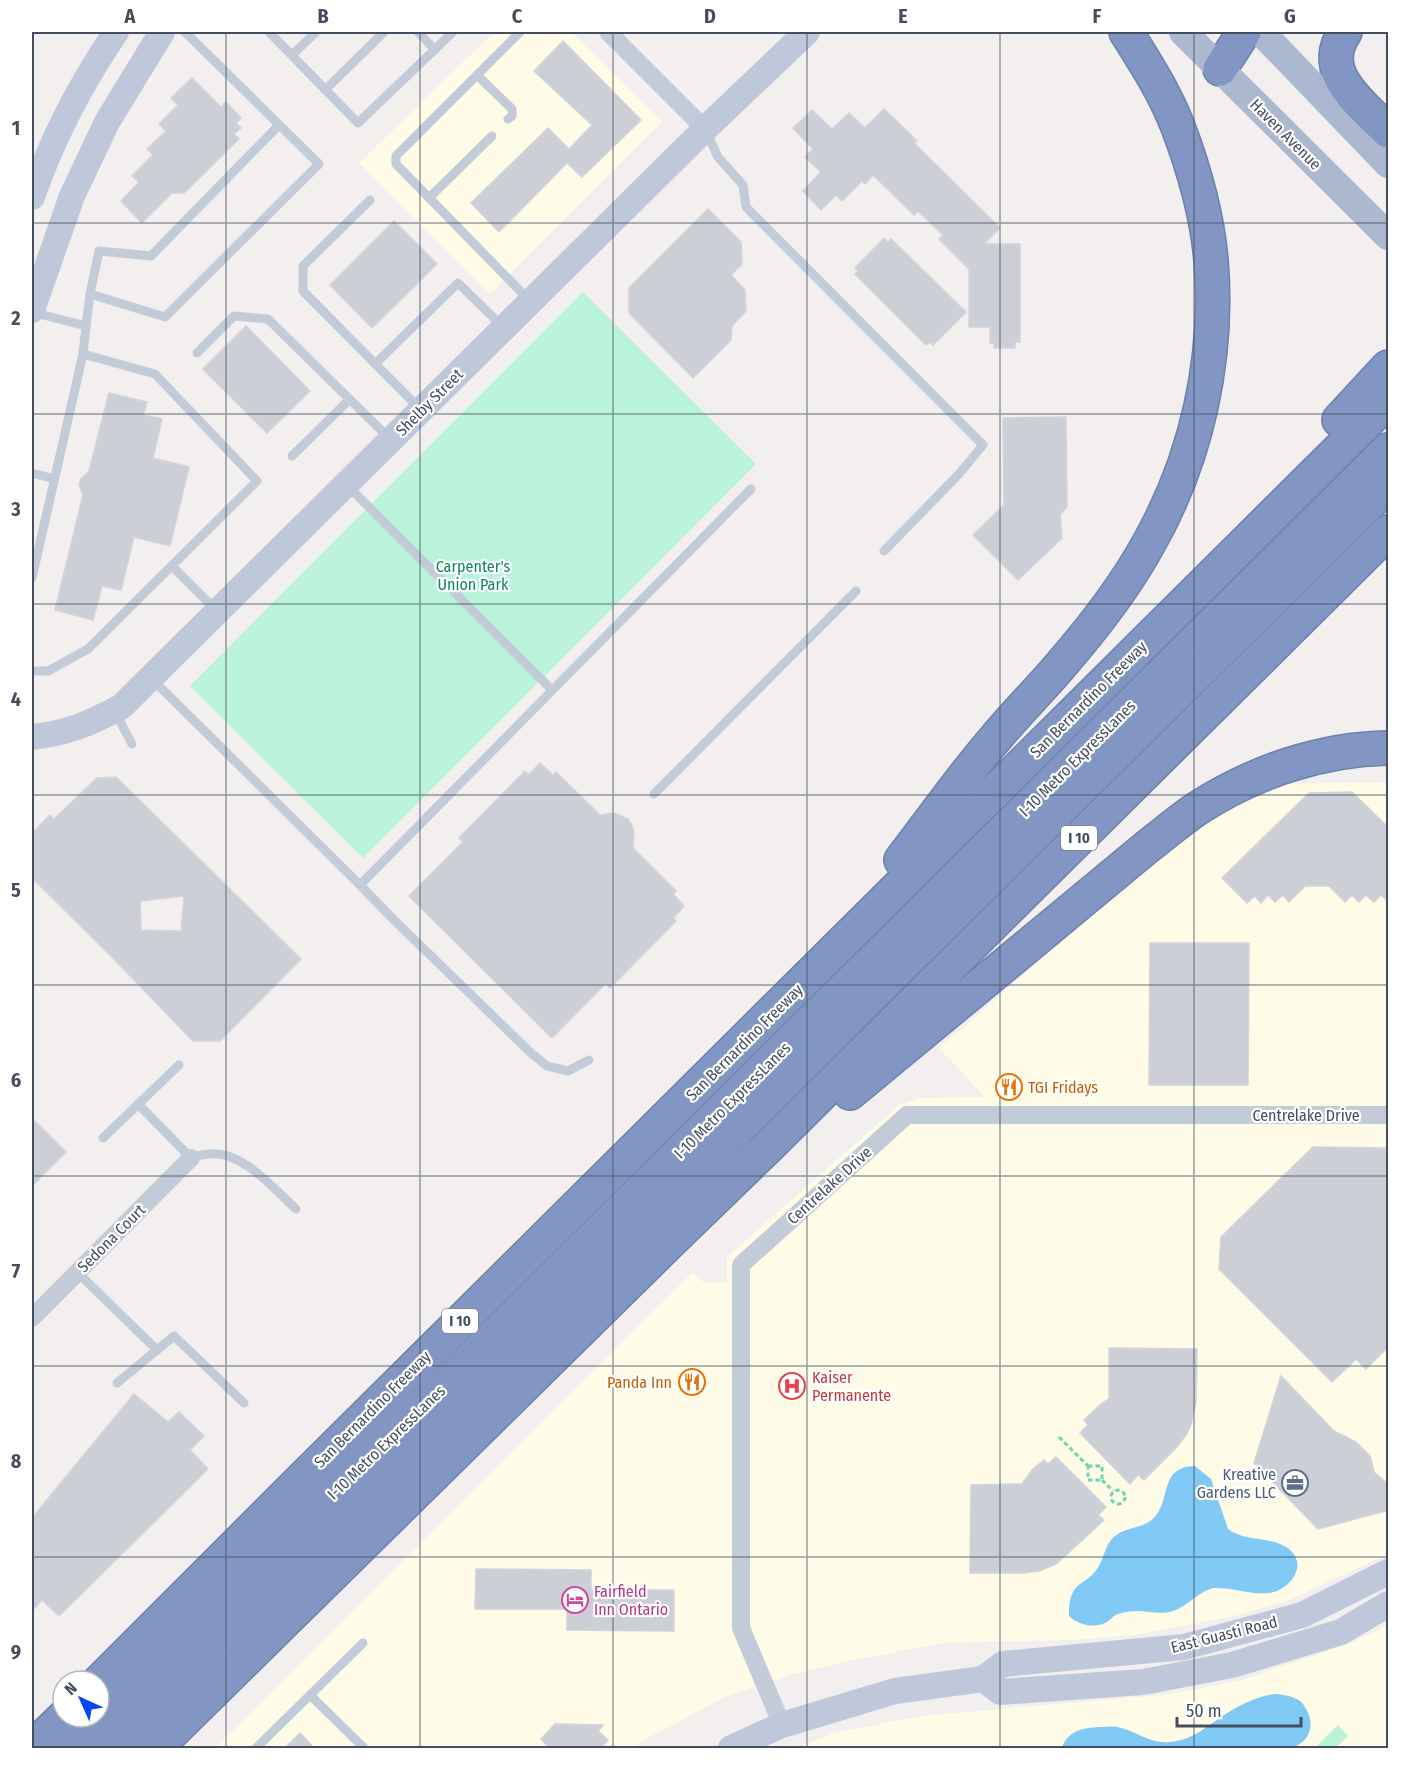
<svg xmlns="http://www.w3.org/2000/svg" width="1420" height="1780" font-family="'Fira Sans Condensed',sans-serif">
<rect width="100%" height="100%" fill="#f2efee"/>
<g fill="#fefbe6">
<polygon points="494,32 571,32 662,122 490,294 359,163"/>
<polygon points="1388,782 1388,1554 1287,1601 1231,1617 1133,1635 1071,1640 943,1643 849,1661 790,1675 727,1696 646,1739 634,1748 215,1748 693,1272 703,1282 727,1283 727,1257 899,1105 921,1098 985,1097 939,1048 1187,833 1274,784"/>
<polygon points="1388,1625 1388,1748 796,1748 834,1733 920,1716 1172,1694 1242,1680 1351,1643"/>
</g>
<g fill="#b9f3d9">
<polygon points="583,292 756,464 363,858 190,686"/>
<polygon points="1338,1725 1348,1736 1335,1748 1315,1748"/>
</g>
<g fill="#81c9f5">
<path d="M1195,1466L1211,1479L1228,1529C1245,1542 1269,1536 1286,1547C1310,1562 1292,1590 1269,1593C1251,1595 1232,1587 1213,1588C1198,1592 1188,1606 1173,1611C1161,1615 1149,1611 1137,1611C1131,1611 1124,1612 1118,1614C1114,1615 1111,1619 1107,1622C1095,1629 1078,1625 1069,1616C1069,1576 1087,1589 1100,1564C1105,1554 1106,1543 1115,1536C1126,1527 1143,1528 1153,1519C1172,1501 1158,1467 1195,1466Z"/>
<path d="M1276,1694C1284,1695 1293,1696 1300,1701C1304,1704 1306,1709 1308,1713C1315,1729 1307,1742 1292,1748H1062C1067,1730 1086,1727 1103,1727C1107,1727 1113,1726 1117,1727C1135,1730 1149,1744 1169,1742C1190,1741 1205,1728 1221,1717C1238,1706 1256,1696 1276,1694Z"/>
</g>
<g fill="#cdcfd7" stroke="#d2d3db" stroke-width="1.5" fill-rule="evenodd">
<polygon points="563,41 641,120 582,177 567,163 499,232 471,203 548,128 569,149 592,125 534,71"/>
<polygon points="192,78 221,107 226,102 241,118 236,123 241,128 234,134 239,139 184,193 172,193 142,223 121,201 139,182 132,176 153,155 147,149 166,131 159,124 178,105 171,98"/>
<polygon points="884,109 917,141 914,143 1000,228 984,244 1020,244 1020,342 1015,342 1015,348 994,348 994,343 990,343 990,327 969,327 969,269 939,239 943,235 918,211 914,215 873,175 865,184 862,181 842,201 836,195 821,210 803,191 821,172 805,157 813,149 793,128 812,110 832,129 849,113 865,128"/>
<polygon points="708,209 741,242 742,264 731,275 745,290 746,311 732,326 731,340 693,378 629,313 629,288"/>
<polygon points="394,221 437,264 372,328 330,285"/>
<polygon points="884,238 888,242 891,239 966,312 933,345 930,342 926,345 855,274 858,271 855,268"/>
<polygon points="246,326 310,391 267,433 203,369"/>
<polygon points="109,393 147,402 143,415 162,419 153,458 189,467 170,546 134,537 121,590 102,586 93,620 55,610 83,495 79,485 81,479 89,471"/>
<polygon points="1066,417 1067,507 1060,514 1062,538 1018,580 973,535 1004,505 1003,418"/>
<polygon points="540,763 553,775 556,772 600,815 614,813 628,819 632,826 634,834 633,848 676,891 673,894 684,906 673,918 676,921 610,988 606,983 552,1038 409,896 463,842 459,838 525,771 529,775"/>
<path d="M116,777L301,959L220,1041H193L108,953L32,878V833L50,815L54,819L97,778ZM184,896L181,931L141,930L140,901Z"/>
<polygon points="1352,792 1389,828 1389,902 1381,895 1374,902 1366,895 1359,902 1352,895 1345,902 1329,886 1305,886 1289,902 1283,895 1275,902 1268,895 1261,903 1255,896 1247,903 1222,878 1309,793"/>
<polygon points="1150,943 1249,943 1248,1085 1149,1085"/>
<polygon points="32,1118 66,1152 32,1186"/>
<polygon points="1313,1147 1389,1148 1389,1346 1366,1369 1356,1359 1332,1382 1219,1269 1221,1237"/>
<polygon points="1109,1348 1197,1349 1196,1402 1191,1425 1186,1435 1175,1449 1144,1480 1138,1475 1130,1484 1080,1433 1088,1425 1084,1420 1101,1404 1109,1399"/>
<polygon points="1281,1376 1334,1431 1356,1442 1370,1456 1374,1472 1389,1485 1389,1510 1318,1529 1254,1463"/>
<polygon points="134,1394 168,1422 179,1412 204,1436 190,1450 208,1469 59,1616 42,1600 32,1611 32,1518"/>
<polygon points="1056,1457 1106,1507 1098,1515 1104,1520 1056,1564 1039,1571 1024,1573 970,1573 971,1485 1022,1484 1033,1469 1044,1460 1048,1464"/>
<polygon points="476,1569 591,1570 591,1590 674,1590 674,1631 567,1630 567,1609 475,1609"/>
<polygon points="555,1724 603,1725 598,1731 608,1740 600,1749 550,1749 541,1739"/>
<polygon points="300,1733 315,1749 284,1749"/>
</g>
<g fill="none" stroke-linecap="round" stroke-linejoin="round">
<defs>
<g id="highway">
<path d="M1345,32C1317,73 1362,104 1388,131"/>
<polyline points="1220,69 1244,32"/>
<polyline points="1339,420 1388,367"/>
<path d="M901,860C932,820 961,778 994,740C1015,714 1039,691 1060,666C1093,628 1125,587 1149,543C1197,458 1219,358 1211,260C1207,215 1194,169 1178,127C1165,93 1145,62 1126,32"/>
<path d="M850,1093L1147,847C1164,834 1180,820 1198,808C1254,772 1321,749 1388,748"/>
<polyline points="99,1682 296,1485 1388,401"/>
<polyline points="32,1748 64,1717"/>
<polyline points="74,1748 503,1327 1388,450"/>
<polyline points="117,1748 430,1439 867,1000 1388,485"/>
<polyline points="156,1748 670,1242 770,1145 1388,532"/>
</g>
</defs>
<use href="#highway" stroke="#6d81ae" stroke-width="36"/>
<g stroke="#6dd5b3" stroke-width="3" stroke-dasharray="4.5 3" stroke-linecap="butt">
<polyline points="1059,1437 1088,1466"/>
<rect x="1088" y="1466" width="14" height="14"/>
<polyline points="1102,1480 1113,1491"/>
<circle cx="1118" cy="1497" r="7"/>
</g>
<g stroke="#c4cbd8" stroke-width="9">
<polyline points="269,32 358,123 453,32"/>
<polyline points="418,32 435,50"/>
<polyline points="520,32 396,156 396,164 529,300"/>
<polyline points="292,55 316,32"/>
<polyline points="477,75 512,109 512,116 508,119"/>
<polyline points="325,90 384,32"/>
<polyline points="706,131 718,157 743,185 746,207 983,445 959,474 884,551"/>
<polyline points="429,198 492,136"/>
<polyline points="370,200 303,266 303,291 419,408"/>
<polyline points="90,294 99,251 151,256 279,125"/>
<polyline points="32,312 86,326 90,294 165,317 319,164 185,32"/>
<polyline points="197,353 234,316 268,319 389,438"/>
<polyline points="375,364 458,283 502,326"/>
<polyline points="292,456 349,400"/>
<polyline points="32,473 54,479"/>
<polyline points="348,486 552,690"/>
<polyline points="172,566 217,611"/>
<polyline points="32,578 83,354 86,326"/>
<polyline points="32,671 48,671 88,649 257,481 155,374 83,354"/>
<polyline points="152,679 360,885 751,489"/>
<polyline points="115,712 132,744"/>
<polyline points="654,794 856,591"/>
<polyline points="360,885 393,919 531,1053 547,1066 568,1071 589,1060"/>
<path d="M138,1104L191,1158C197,1156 203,1154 209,1154C242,1150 274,1189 296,1209"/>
<polyline points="103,1138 179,1065"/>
<polyline points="77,1272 157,1350"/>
<polyline points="117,1383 174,1336 244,1403"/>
<polyline points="310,1695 364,1748"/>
<polyline points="256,1748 363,1643"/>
</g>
<g stroke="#c4cbd8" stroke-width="18">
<polyline points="608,32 705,129"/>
<polyline points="32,1318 191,1158"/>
<polyline points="782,1725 741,1628 741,1265 907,1115 1388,1115"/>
</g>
<g stroke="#bfc8da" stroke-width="26">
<path d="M32,197C52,139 82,82 116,32"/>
<polyline points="32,310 72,196 107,122 162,32"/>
<path d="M32,737C68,733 88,724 121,707L705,129L807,32"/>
<polyline points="983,1679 1000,1692 1143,1682 1232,1665 1341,1632 1388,1604"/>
<polyline points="731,1748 782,1725 895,1691 983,1679 1003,1664 1184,1647 1302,1615 1388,1572"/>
</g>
<g stroke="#acb8d0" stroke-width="28">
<polyline points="1183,32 1388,236"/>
<polyline points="1261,32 1388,164"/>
</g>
<use href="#highway" stroke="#8196c3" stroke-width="33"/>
</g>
<path fill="none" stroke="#454e5e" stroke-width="1.5" stroke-opacity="0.55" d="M226,32V1748M420,32V1748M613,32V1748M807,32V1748M1000,32V1748M1194,32V1748M32,223H1388M32,414H1388M32,604H1388M32,795H1388M32,985H1388M32,1176H1388M32,1366H1388M32,1557H1388"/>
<defs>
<symbol id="restaurant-ring" viewBox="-11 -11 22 22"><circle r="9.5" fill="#fff" stroke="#e8710a" stroke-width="1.5"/><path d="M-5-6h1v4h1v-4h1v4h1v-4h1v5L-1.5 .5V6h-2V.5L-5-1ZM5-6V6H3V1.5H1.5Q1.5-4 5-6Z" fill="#e8710a"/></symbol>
<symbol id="hospital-ring" viewBox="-11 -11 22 22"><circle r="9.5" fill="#fff" stroke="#e0444e" stroke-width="1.5"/><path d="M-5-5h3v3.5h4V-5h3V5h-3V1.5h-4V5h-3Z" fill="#e0444e"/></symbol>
<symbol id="office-ring" viewBox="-11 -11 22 22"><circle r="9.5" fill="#fff" stroke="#5c6f8a" stroke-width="1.5"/><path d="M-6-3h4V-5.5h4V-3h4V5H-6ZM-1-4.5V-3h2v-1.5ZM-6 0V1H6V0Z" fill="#5c6f8a"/></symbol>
<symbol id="hotel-ring" viewBox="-11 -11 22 22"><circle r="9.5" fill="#fff" stroke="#d1479c" stroke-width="1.5"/><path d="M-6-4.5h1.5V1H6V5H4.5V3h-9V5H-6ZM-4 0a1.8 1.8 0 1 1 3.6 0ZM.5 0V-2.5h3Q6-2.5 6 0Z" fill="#d1479c"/></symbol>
</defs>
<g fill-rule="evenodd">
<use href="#restaurant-ring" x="994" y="1072" width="30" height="30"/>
<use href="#restaurant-ring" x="677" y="1367" width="30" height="30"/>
<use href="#hospital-ring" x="777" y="1371" width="30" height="30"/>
<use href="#office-ring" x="1280" y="1468" width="30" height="30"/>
<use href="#hotel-ring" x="560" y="1585" width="30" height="30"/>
</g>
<g text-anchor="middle" stroke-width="4.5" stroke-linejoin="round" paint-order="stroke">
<g fill="#fff" stroke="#7d838e" stroke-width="1.5">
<rect x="1061" y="826" width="36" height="24" rx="4.5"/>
<rect x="442" y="1309" width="36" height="24" rx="4.5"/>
</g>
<g font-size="15" font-weight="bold" fill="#454e5e">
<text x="1079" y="843">I 10</text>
<text x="460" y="1326">I 10</text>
</g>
<g font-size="16" fill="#454e5e" stroke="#fff">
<text transform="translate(1286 134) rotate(45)" y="6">Haven Avenue</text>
<text transform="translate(429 402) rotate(-45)" y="6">Shelby Street</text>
<text transform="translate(1088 699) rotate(-45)" y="6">San Bernardino Freeway</text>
<text transform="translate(1077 758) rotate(-45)" y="6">I-10 Metro ExpressLanes</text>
<text transform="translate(744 1042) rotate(-45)" y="6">San Bernardino Freeway</text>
<text transform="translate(732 1100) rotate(-45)" y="6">I-10 Metro ExpressLanes</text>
<text x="1306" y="1121">Centrelake Drive</text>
<text transform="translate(829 1185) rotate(-42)" y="6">Centrelake Drive</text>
<text transform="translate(111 1238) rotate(-45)" y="6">Sedona Court</text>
<text transform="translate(372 1409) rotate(-45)" y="6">San Bernardino Freeway</text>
<text transform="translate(386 1442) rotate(-44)" y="6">I-10 Metro ExpressLanes</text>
<text transform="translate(1224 1634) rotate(-14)" y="6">East Guasti Road</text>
</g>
<g font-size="16" fill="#0e875f" stroke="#fff">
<text x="473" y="572">Carpenter's<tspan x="473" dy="18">Union Park</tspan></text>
</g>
<g font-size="16" fill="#c56008" stroke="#fff" text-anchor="start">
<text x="1028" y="1093">TGI Fridays</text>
<text x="672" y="1388" text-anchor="end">Panda Inn</text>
</g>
<g font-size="16" fill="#be3a42" stroke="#fff" text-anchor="start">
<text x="812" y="1383">Kaiser<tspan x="812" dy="18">Permanente</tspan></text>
</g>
<g font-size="16" fill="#4e5e75" stroke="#fff" text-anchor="end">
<text x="1276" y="1480">Kreative<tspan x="1276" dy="18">Gardens LLC</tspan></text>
</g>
<g font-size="16" fill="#b23c85" stroke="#fff" text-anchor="start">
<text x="594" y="1597">Fairfield<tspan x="594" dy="18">Inn Ontario</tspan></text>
</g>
</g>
<rect width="1420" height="1780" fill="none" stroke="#ffffff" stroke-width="66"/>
<g transform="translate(81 1699) rotate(315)"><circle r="28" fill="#ffffff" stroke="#b5b8bf" stroke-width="1.5"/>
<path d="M0-4.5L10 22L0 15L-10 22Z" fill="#0746f3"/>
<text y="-9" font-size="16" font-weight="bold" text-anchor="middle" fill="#454e5e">N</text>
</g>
<path d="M1177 1717v9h124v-9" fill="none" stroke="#454e5e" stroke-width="3"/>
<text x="1186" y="1717" font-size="18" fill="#454e5e" stroke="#ffffff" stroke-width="4.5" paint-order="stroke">50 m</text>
<rect x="33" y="33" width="1354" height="1714" fill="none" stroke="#454e5e" stroke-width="2"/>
<g font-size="20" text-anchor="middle" font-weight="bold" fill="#454e5e">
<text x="130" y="23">A</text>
<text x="323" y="23">B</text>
<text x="517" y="23">C</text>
<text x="710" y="23">D</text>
<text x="903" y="23">E</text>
<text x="1097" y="23">F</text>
<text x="1290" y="23">G</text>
<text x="16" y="135">1</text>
<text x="16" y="325">2</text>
<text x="16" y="516">3</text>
<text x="16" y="706">4</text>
<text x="16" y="897">5</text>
<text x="16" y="1087">6</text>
<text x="16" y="1278">7</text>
<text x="16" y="1468">8</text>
<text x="16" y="1659">9</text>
</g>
</svg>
